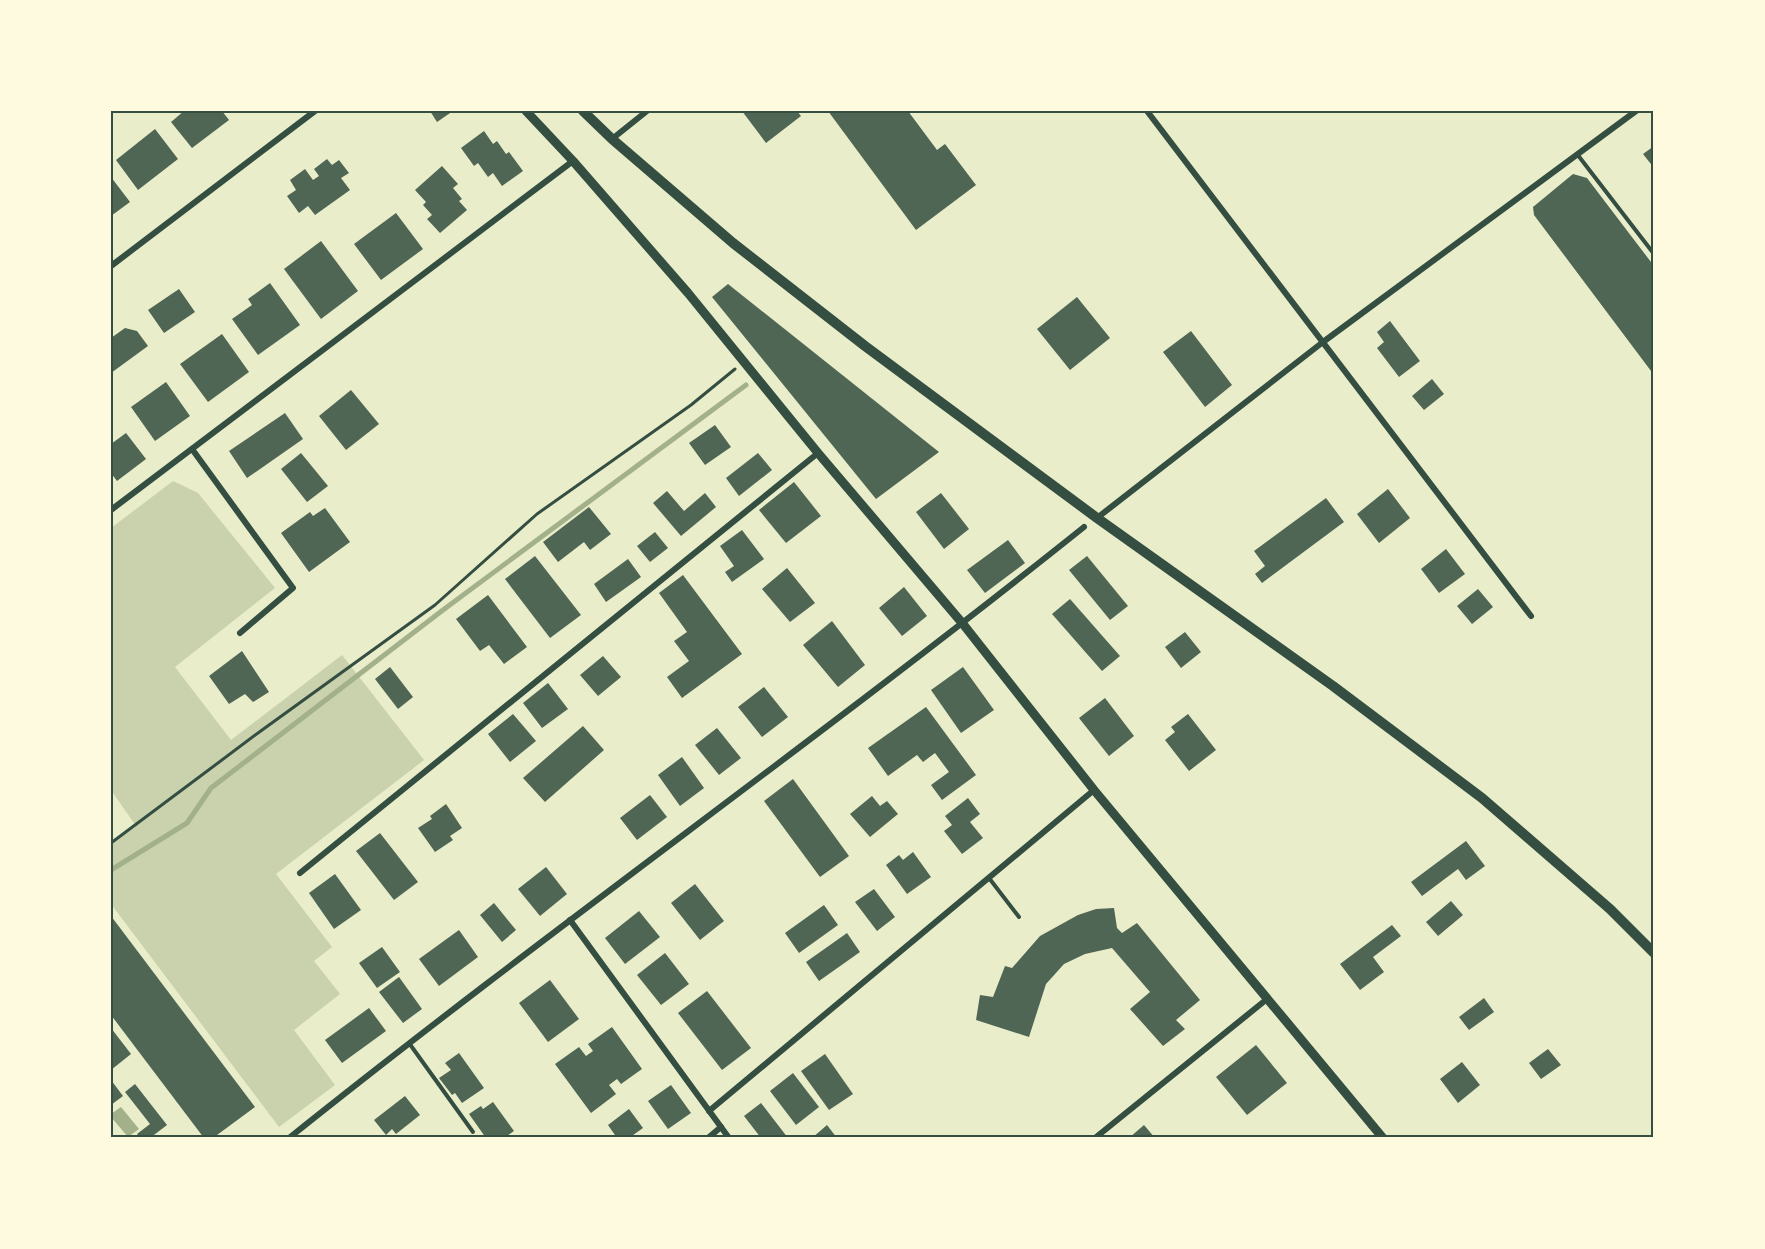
<svg xmlns="http://www.w3.org/2000/svg" width="1765" height="1249" font-family="Inter,sans-serif">
<rect width="100%" height="100%" fill="#e9edc9"/>
<polygon fill="#cad2ad" points="173,481 198,493 275,588 175,667 231,740 342,655 424,760 276,874 332,947 314,961 340,994 294,1030 335,1085 279,1127 111,904 111,844 136,826 111,790 111,528"/>
<polygon fill="#a3b18a" points="121,1107 139,1129 128,1137 111,1117 111,1114"/>
<g fill="none" stroke-linecap="round" stroke-linejoin="round">
<polyline stroke="#a3b18a" stroke-width="5" points="111,870 187,823 211,788 443,610 746,385"/>
</g>
<g fill="#4f6655">
<polygon points="184,111 222,111 229,120 192,148 171,122"/>
<polygon points="430,111 453,111 437,122"/>
<polygon points="742,111 797,111 801,116 766,143"/>
<polygon points="828,111 908,111 937,150 945,144 976,185 916,230"/>
<polygon points="155,129 178,159 138,190 116,160"/>
<polygon points="484,131 493,144 497,141 506,154 509,152 523,171 502,186 493,173 488,177 478,163 474,166 461,148"/>
<polygon points="1654,146 1654,168 1643,154"/>
<polygon points="327,159 332,165 339,160 349,173 341,178 350,190 315,215 308,206 299,213 287,196 296,190 290,180 305,169 313,180 319,176 314,169"/>
<polygon points="442,166 458,184 453,188 462,199 459,201 467,210 440,233 427,219 432,215 423,205 426,202 415,190"/>
<polygon points="1573,174 1587,178 1654,266 1654,375 1534,215 1533,207"/>
<polygon points="111,177 130,202 111,216"/>
<polygon points="396,213 423,249 381,280 354,244"/>
<polygon points="321,241 358,291 321,319 284,269"/>
<polygon points="270,283 300,325 258,355 232,319 252,305 248,299"/>
<polygon points="728,284 939,452 876,499 712,297"/>
<polygon points="179,289 195,312 164,333 148,310"/>
<polygon points="1077,297 1110,338 1070,370 1037,329"/>
<polygon points="1390,321 1420,361 1399,377 1377,348 1384,342 1377,332"/>
<polygon points="125,328 137,331 148,346 111,373 111,338"/>
<polygon points="1191,331 1232,385 1205,407 1163,352"/>
<polygon points="222,334 249,372 208,402 180,364"/>
<polygon points="1432,379 1444,394 1424,410 1412,396"/>
<polygon points="166,382 190,416 155,441 131,407"/>
<polygon points="351,390 379,424 346,450 319,416"/>
<polygon points="285,413 303,439 247,478 229,451"/>
<polygon points="715,425 731,447 705,465 689,443"/>
<polygon points="126,433 146,459 117,481 111,473 111,444"/>
<polygon points="301,453 328,486 307,502 281,469"/>
<polygon points="758,453 772,470 739,496 726,478"/>
<polygon points="794,482 821,516 786,543 759,510"/>
<polygon points="1388,489 1410,518 1379,543 1357,514"/>
<polygon points="667,491 684,511 705,493 716,507 681,536 653,503"/>
<polygon points="941,493 969,529 944,549 916,512"/>
<polygon points="1326,498 1344,522 1262,583 1255,574 1265,566 1254,551"/>
<polygon points="589,507 611,534 590,550 584,542 558,562 543,542"/>
<polygon points="325,508 350,542 309,572 281,533 310,512 313,516"/>
<polygon points="742,530 764,559 732,582 725,572 734,566 720,546"/>
<polygon points="655,532 668,548 650,562 637,546"/>
<polygon points="1008,540 1025,563 985,593 967,570"/>
<polygon points="1446,549 1465,574 1439,593 1421,569"/>
<polygon points="535,556 581,615 550,638 505,579"/>
<polygon points="1087,556 1128,606 1110,620 1069,570"/>
<polygon points="628,559 641,577 606,602 594,584"/>
<polygon points="787,568 815,603 790,622 762,589"/>
<polygon points="683,575 742,654 682,698 667,677 689,661 674,641 687,632 659,593"/>
<polygon points="904,587 927,616 902,636 879,608"/>
<polygon points="1478,589 1493,607 1472,624 1457,606"/>
<polygon points="488,595 527,647 504,664 489,645 480,651 456,619"/>
<polygon points="1070,599 1120,656 1102,671 1052,614"/>
<polygon points="832,621 865,665 838,687 803,645"/>
<polygon points="1185,632 1201,652 1181,668 1165,647"/>
<polygon points="242,651 269,692 253,702 245,694 229,704 209,676"/>
<polygon points="603,656 621,677 598,696 580,675"/>
<polygon points="390,667 413,697 398,709 375,679"/>
<polygon points="963,667 994,710 961,733 931,690"/>
<polygon points="548,683 568,709 542,728 523,703"/>
<polygon points="764,687 788,717 762,737 738,707"/>
<polygon points="1105,698 1134,736 1109,756 1079,718"/>
<polygon points="926,707 976,775 942,800 931,785 949,772 935,753 923,762 917,755 888,776 868,748"/>
<polygon points="513,714 536,741 510,762 488,734"/>
<polygon points="1188,714 1216,750 1189,771 1165,740 1175,732 1171,727"/>
<polygon points="583,726 604,750 545,802 523,778"/>
<polygon points="717,728 741,758 719,775 695,745"/>
<polygon points="682,757 704,788 680,806 658,775"/>
<polygon points="793,779 849,856 820,877 764,801"/>
<polygon points="650,795 667,817 637,840 620,818"/>
<polygon points="872,796 880,806 887,801 898,814 870,837 850,814"/>
<polygon points="968,798 980,814 970,822 983,838 962,854 944,831 952,825 945,816"/>
<polygon points="446,804 462,828 450,836 453,840 435,852 418,828 432,819 430,816"/>
<polygon points="380,833 418,882 394,900 356,851"/>
<polygon points="1466,841 1485,866 1466,880 1458,869 1422,896 1411,882"/>
<polygon points="913,852 931,877 907,894 886,865 899,855 903,860"/>
<polygon points="546,867 567,894 540,916 518,889"/>
<polygon points="335,874 361,910 334,929 309,893"/>
<polygon points="695,884 724,921 700,940 671,903"/>
<polygon points="874,889 895,917 877,931 855,902"/>
<polygon points="1451,901 1463,915 1438,936 1426,922"/>
<polygon points="494,903 516,930 502,942 480,915"/>
<polygon points="824,905 838,925 799,953 785,933"/>
<polygon points="1114,908 1117,928 1122,933 1137,923 1200,1000 1176,1020 1185,1029 1163,1046 1130,1009 1150,992 1112,948 1085,954 1064,964 1046,984 1029,1037 976,1020 980,995 993,997 1005,966 1012,968 1040,936 1078,915 1096,909"/>
<polygon points="639,911 660,937 625,964 605,938"/>
<polygon points="111,916 255,1107 213,1138 204,1138 111,1015"/>
<polygon points="1392,925 1401,936 1373,957 1384,972 1360,990 1340,964"/>
<polygon points="459,930 478,957 439,986 419,959"/>
<polygon points="847,933 860,952 819,981 806,962"/>
<polygon points="382,947 400,972 377,988 359,963"/>
<polygon points="665,953 689,984 661,1005 637,975"/>
<polygon points="399,977 422,1009 403,1023 379,992"/>
<polygon points="550,980 579,1019 548,1042 519,1003"/>
<polygon points="707,991 751,1048 722,1070 678,1013"/>
<polygon points="1484,998 1494,1012 1469,1030 1459,1017"/>
<polygon points="369,1008 386,1031 342,1063 325,1040"/>
<polygon points="612,1027 642,1069 621,1084 617,1079 609,1085 616,1094 591,1113 555,1064 579,1047 586,1056 593,1051 588,1044"/>
<polygon points="111,1028 131,1054 111,1070"/>
<polygon points="1256,1045 1287,1083 1247,1115 1216,1077"/>
<polygon points="1548,1049 1561,1065 1541,1079 1529,1063"/>
<polygon points="459,1053 484,1088 462,1103 455,1093 452,1095 439,1078 451,1070 445,1063"/>
<polygon points="825,1054 853,1094 829,1110 801,1071"/>
<polygon points="1462,1062 1480,1085 1458,1103 1440,1079"/>
<polygon points="793,1073 819,1107 796,1125 770,1091"/>
<polygon points="111,1080 123,1096 111,1105"/>
<polygon points="135,1084 167,1125 150,1138 140,1138 137,1134 150,1124 125,1092"/>
<polygon points="671,1085 691,1113 668,1129 648,1101"/>
<polygon points="405,1096 420,1115 396,1134 392,1129 386,1135 374,1120"/>
<polygon points="493,1102 514,1131 504,1138 500,1137 498,1138 486,1138 469,1114 481,1106 483,1109"/>
<polygon points="761,1103 788,1138 761,1138 744,1116"/>
<polygon points="629,1109 643,1128 629,1138 617,1138 608,1125"/>
<polygon points="827,1125 837,1138 812,1138"/>
<polygon points="1144,1125 1155,1138 1129,1138"/>
</g>
<g fill="none" stroke-linecap="round" stroke-linejoin="round">
<polyline stroke="#344e41" stroke-width="3" points="111,843 258,733 435,605 537,514 691,405 735,369"/>
<g stroke="#344e41" stroke-width="4">
<polyline points="1577,154 1654,254"/>
<polyline points="989,878 1019,917"/>
<polyline points="409,1043 473,1132"/>
</g>
<g stroke="#344e41" stroke-width="6">
<polyline points="1147,111 1531,616"/>
<polyline points="612,139 647,111"/>
<polyline points="111,266 315,111"/>
<polyline points="192,449 293,588 240,633"/>
<polyline points="111,510 573,161"/>
<polyline points="1097,518 1323,342 1636,111"/>
<polyline points="300,873 818,453"/>
<polyline points="570,920 729,1138"/>
<polyline points="709,1111 1094,790"/>
<path d="M289,1138C550,929 823,736 1084,527"/>
<polyline points="708,1138 721,1127"/>
<polyline points="1095,1138 1267,999"/>
</g>
<polyline stroke="#344e41" stroke-width="9" points="526,111 573,161 688,293 818,453 963,624 1094,790 1383,1138"/>
<polyline stroke="#344e41" stroke-width="10" points="583,111 612,139 733,243 865,346 1097,518 1333,686 1482,798 1610,909 1654,953"/>
</g>
<rect width="1765" height="1249" fill="none" stroke="#fefae0" stroke-width="225"/>
<rect x="112" y="112" width="1540" height="1024" fill="none" stroke="#344e41" stroke-width="2"/>
</svg>
